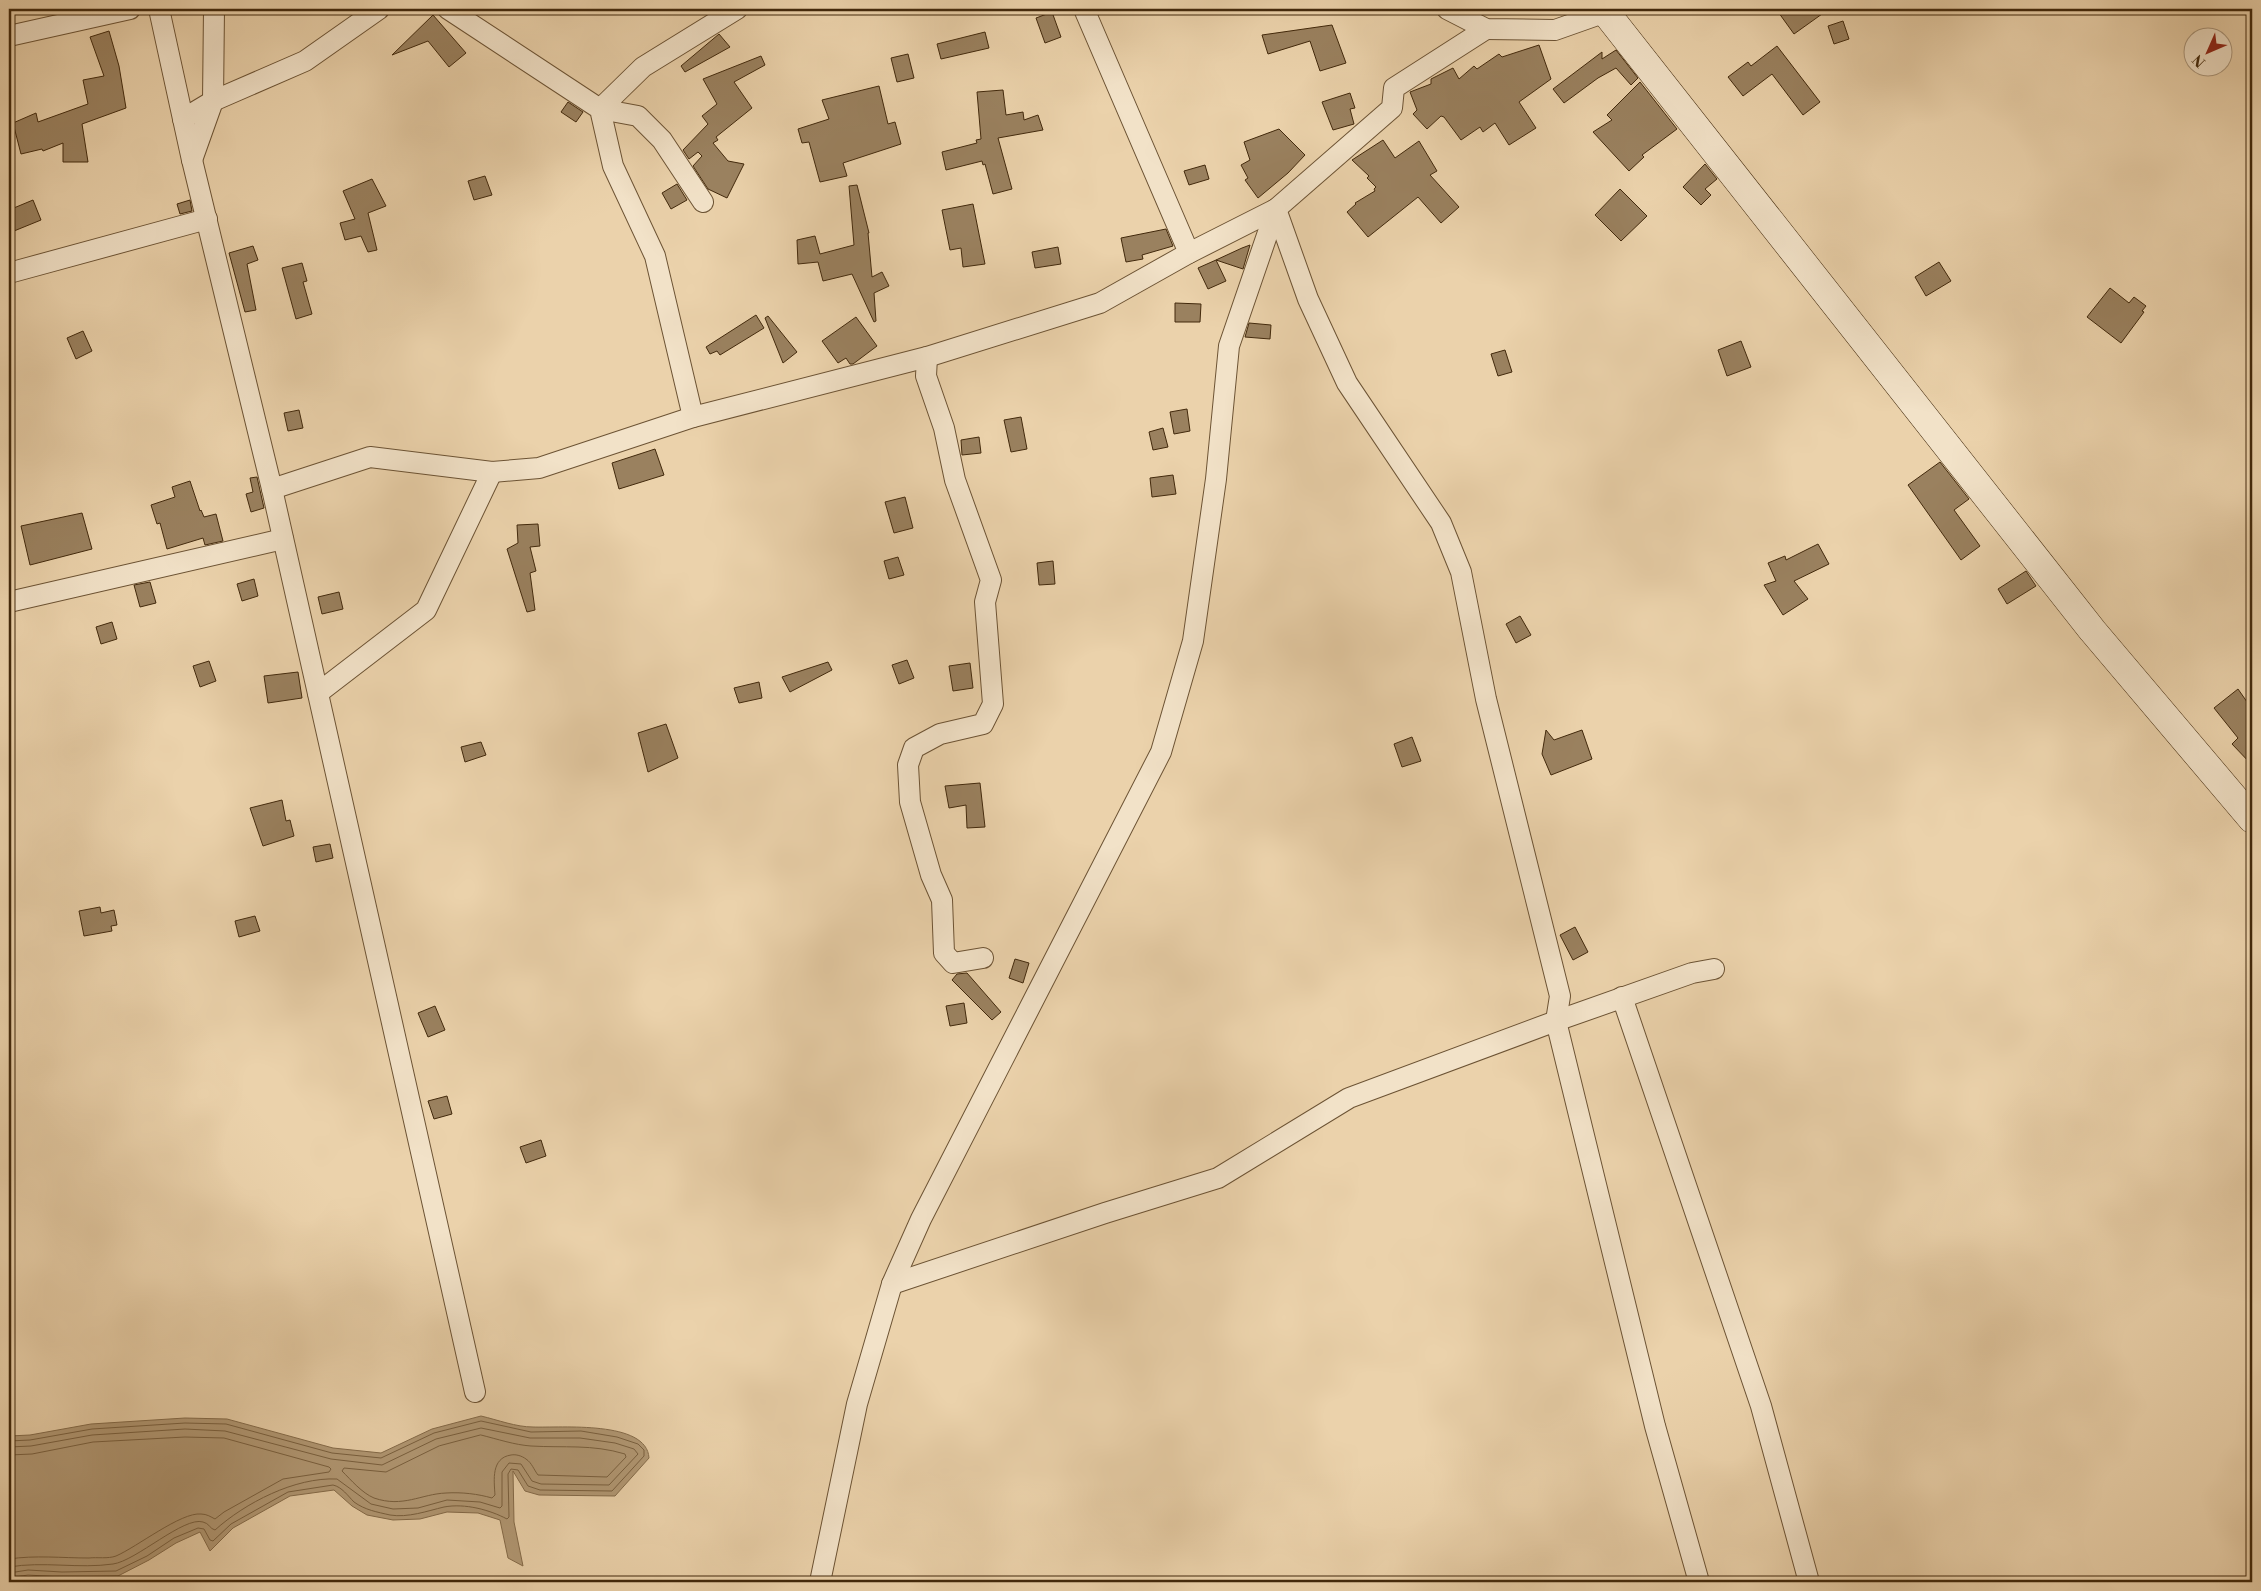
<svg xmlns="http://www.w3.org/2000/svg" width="2261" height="1591" font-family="'Libre Bodoni',serif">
<rect width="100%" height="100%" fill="#ebd2ab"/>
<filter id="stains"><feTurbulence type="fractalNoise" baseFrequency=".004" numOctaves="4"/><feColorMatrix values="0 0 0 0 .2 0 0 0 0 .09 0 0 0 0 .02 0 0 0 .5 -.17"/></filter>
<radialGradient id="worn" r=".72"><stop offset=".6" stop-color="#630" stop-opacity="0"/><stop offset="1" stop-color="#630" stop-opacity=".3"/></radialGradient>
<path fill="#b29975" stroke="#856c4b" d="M481,1416C498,1420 516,1427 533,1427C561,1428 647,1420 649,1458L615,1496L539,1495L525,1491L513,1471L514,1522L523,1566L508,1558L500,1520L478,1513L447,1512L420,1519L393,1520L367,1515L352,1506L334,1490L290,1496L233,1528L210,1551L200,1532L176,1543L149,1560L118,1576L61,1577L28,1575L9,1578V1436L30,1435L91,1424L185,1418L227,1419L333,1448L381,1453L432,1429Z"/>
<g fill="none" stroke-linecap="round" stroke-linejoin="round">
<g stroke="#7a6140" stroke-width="1">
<path d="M481,1435C497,1439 515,1445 531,1446C564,1448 592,1444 625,1454L626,1457L607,1477L538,1475C534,1470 532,1463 526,1459C522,1456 516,1454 511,1455C491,1458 494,1480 495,1495L492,1498C478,1494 462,1492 446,1493C421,1494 403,1508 374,1498C362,1493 351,1480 342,1471L344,1468L386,1472L439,1446Z"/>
<path d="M9,1441L30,1440L92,1429L185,1423L226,1424L332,1453L381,1458L434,1433L481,1421L531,1432L581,1431L617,1437L638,1444L644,1450V1456L612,1491L540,1490L528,1486L518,1470L511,1469L508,1474L509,1517L507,1519C490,1510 465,1503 444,1507C427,1511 408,1518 390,1515C377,1512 365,1510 354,1502C348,1496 342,1487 333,1485L288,1492L231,1524L213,1541L210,1540L204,1529L198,1528L174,1538L147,1556L116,1571L62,1572L28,1570L9,1573"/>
<path d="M9,1447L31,1446L92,1435L185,1429L225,1431L331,1459L382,1465L436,1439L481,1428L530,1438H580L615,1443L634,1449L638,1454L609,1485L541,1484L532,1481L521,1464L509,1463L502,1472V1506L500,1508L480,1502L447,1500L418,1508L393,1509L371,1504L337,1479C295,1477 245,1503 215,1530C210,1529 209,1523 203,1522C184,1516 136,1561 113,1564C79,1569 43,1561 9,1567"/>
<path d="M9,1455L32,1454L93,1442L185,1437L224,1438L329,1467L331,1469L329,1472L283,1479L224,1512L215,1519C211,1517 207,1514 201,1514C181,1512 137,1547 116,1556C108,1559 97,1557 89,1558C62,1558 35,1555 9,1559"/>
</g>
</g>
<g fill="#9a815f" stroke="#42290c">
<polygon points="1776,9 1829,9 1794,34"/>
<polygon points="1052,12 1061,37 1045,43 1036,18"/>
<polygon points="433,15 466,53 449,67 428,41 392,55"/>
<polygon points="1843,21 1849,39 1834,44 1828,26"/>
<polygon points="1332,25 1346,63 1320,71 1310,41 1268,54 1262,35"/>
<polygon points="109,31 119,66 126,108 82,124 88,162 63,162 63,143 43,151 42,149 21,154 13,123 36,113 38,122 88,104 83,80 104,76 90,37"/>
<polygon points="985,32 989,48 941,59 937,44"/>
<polygon points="719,34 730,47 685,72 681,66"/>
<polygon points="1539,45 1551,79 1519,102 1536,128 1509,145 1495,123 1483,132 1480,127 1461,140 1444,117 1441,116 1427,129 1413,114 1417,110 1410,92 1431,84 1431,79 1453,68 1459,79 1474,66 1477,69 1499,54 1502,57"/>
<polygon points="1777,46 1820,102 1803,115 1772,74 1743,96 1728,77 1748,62 1751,66"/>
<polygon points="1616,50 1638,78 1631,85 1616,68 1598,78 1564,103 1553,89 1602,52 1602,59"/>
<polygon points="908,54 914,78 897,82 891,58"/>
<polygon points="761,56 765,65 734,82 752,108 716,137 718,140 713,143 728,161 744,164 727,198 708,189 693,166 702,156 698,152 689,159 683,150 708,124 702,116 717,104 703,79"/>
<polygon points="1640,82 1677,129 1642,155 1644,157 1629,171 1593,132 1612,120 1607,115"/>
<polygon points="879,86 888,124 895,122 901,144 843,163 847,176 820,182 809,142 802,143 798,129 829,119 822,100"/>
<polygon points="1003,90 1006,115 1023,112 1024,120 1038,115 1043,130 998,138 1012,189 993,194 985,164 983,165 982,161 946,170 942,152 977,143 976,140 981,139 977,92"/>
<polygon points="1350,93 1355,108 1350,109 1354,124 1333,130 1322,102"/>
<polygon points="568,102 583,112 576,122 561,112"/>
<polygon points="1279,129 1305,155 1288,173 1258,198 1245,180 1248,178 1241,165 1250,160 1244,142"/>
<polygon points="1383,140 1395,158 1419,141 1437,171 1430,175 1459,207 1441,223 1418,197 1368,237 1347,212 1356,204 1355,203 1375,191 1374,189 1376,187 1367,178 1369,176 1352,160"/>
<polygon points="1705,164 1717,179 1705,189 1711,195 1701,205 1683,187"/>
<polygon points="1205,165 1209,179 1189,185 1184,171"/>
<polygon points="485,176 492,195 474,200 468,181"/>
<polygon points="372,179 386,206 368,213 377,250 368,252 361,236 345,240 340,223 355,219 343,191"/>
<polygon points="677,184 687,200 671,209 662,193"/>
<polygon points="857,185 869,233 868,233 872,277 882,272 889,286 874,293 876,321 874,322 852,274 823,281 818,262 798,264 797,240 815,236 820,254 854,245 849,186"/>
<polygon points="1620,189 1647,216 1621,241 1595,215"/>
<polygon points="33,200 41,220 14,231 9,219 9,210"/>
<polygon points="190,200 192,211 180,214 177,204"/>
<polygon points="973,204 985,264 963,267 961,248 950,250 942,210"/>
<polygon points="1166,229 1173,246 1142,255 1143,259 1126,262 1121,238"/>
<polygon points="1250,245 1243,269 1216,260 1242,248"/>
<polygon points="253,246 258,260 247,264 256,310 245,312 229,253"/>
<polygon points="1058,247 1061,264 1035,268 1032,252"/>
<polygon points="1216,260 1226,281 1208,289 1198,268"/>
<polygon points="1939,262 1951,281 1926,296 1915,277"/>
<polygon points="302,263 307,281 303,282 312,314 296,319 282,268"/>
<polygon points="2110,288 2129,303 2134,297 2146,306 2142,311 2144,312 2121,343 2087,317"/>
<polygon points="1175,303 1201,304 1200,322 1175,322"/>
<polygon points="756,315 764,328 720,355 717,351 710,354 706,347"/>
<polygon points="768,316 797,352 783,363 765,318"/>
<polygon points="856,317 877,346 853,364 850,364 846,358 838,363 822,341"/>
<polygon points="1249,323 1271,325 1270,339 1245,337"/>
<polygon points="83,331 92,351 76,359 67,338"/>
<polygon points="1741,341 1751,367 1727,376 1718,350"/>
<polygon points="1505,350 1512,372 1498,376 1491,354"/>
<polygon points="1187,409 1190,431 1174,434 1170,412"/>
<polygon points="299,410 303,428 288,431 284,413"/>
<polygon points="1021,417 1027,449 1011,452 1004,420"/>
<polygon points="1163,428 1168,447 1153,450 1149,432"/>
<polygon points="979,437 981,453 962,455 961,440"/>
<polygon points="655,449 664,475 619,489 612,463"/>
<polygon points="1940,462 1969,499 1954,510 1980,546 1961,560 1908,485"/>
<polygon points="1173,475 1176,494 1152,497 1150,478"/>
<polygon points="257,477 264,508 251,512 246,494 253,492 250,478"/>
<polygon points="190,481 200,511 201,510 204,517 216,514 223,541 205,545 203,538 167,549 160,523 157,524 151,505 175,497 172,487"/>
<polygon points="905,497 913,528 894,533 885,502"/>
<polygon points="82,513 92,549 30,565 21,526"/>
<polygon points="538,524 540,546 530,547 536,571 530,573 535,610 527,612 507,549 518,543 517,525"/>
<polygon points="1818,544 1829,564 1794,581 1808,599 1783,615 1764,585 1776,581 1768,563 1785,556 1786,560"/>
<polygon points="898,557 904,575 889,579 884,561"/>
<polygon points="1053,561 1055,584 1039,585 1037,563"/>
<polygon points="2026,571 2036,586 2007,604 1998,589"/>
<polygon points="254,579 258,596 242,601 237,584"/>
<polygon points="150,582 156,603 140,607 134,585"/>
<polygon points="339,592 343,609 322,614 318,597"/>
<polygon points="1520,616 1531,635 1516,643 1506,624"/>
<polygon points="112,622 117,639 101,644 96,627"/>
<polygon points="907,660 914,678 899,684 892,665"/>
<polygon points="209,661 216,681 200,687 193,666"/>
<polygon points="828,662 832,670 790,692 782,677"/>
<polygon points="970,663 973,688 953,691 949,666"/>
<polygon points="298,672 302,698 268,703 264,676"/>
<polygon points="759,682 762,698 739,703 734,688"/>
<polygon points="2238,689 2252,709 2252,765 2232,744 2238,738 2214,708"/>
<polygon points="666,724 678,758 648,772 638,733"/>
<polygon points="1546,730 1554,740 1582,730 1592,759 1551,775 1542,754"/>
<polygon points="1412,737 1421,761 1402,767 1394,744"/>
<polygon points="481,742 486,755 465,762 461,747"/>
<polygon points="980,783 985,827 967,828 966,805 949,808 945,786"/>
<polygon points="282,800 286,821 290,820 294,836 263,846 250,808"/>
<polygon points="330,844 333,858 316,862 313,847"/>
<polygon points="100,907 101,913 114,910 117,925 111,926 112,931 84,936 79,911"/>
<polygon points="255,916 260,931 239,937 235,921"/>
<polygon points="1575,927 1588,952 1573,960 1560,935"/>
<polygon points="1015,959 1029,963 1023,983 1009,978"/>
<polygon points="967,973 1001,1012 992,1020 952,980 957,974"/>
<polygon points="964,1003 967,1023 950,1026 946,1006"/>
<polygon points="435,1006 445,1030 428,1037 418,1013"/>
<polygon points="447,1096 452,1114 434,1119 428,1101"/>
<polygon points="541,1140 546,1156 526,1163 520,1147"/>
</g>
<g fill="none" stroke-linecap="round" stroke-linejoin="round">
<defs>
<g id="minor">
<polyline points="159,9 192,160 272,489 475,1392"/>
<polyline points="448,9 600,109 613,166 655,256 693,417"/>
<polyline points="1084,9 1189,253"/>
<polyline points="1447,9 1486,29 1555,30 1606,12"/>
<polyline points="9,36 130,9"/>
<polyline points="183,119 213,101 305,61 379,9"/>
<polyline points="192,160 213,101 214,9"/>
<polyline points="703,202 662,140 638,116 600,109 643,67 737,9"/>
<polyline points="1276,209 1308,299 1347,383 1441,523 1461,572 1486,699 1560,996 1556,1021 1655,1426 1699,1582"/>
<polyline points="9,273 207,219"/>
<polyline points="927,357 926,376 944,428 955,480 991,580 985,602 993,704 983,724 940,734 914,748 908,765 910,802 931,875 942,900 944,953 953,963 983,958"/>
<polyline points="272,489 370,457 492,472 539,468 693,417 927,357 1100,303 1189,253 1276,209 1392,108 1394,88 1486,29"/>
<polyline points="9,602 283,539"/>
<polyline points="318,693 426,610 492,472"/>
<polyline points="1622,997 1761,1406 1809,1582"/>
<polyline points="892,1284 1105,1213 1218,1178 1349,1098 1556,1021 1692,973 1714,969"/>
<polyline points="820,1582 857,1404 892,1284 921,1219 1161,752 1193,641 1216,479 1229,346 1276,209"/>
</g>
<polyline id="secondary" points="1603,9 2092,630 2252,819"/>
</defs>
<use href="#minor" stroke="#6c5334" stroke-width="22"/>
<use href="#secondary" stroke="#42290c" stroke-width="29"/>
<use href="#minor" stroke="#f2e2c8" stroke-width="20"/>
<use href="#secondary" stroke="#f2e2c8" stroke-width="28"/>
</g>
<rect width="2261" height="1591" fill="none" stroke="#ebd2ab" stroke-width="30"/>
<rect x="10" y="10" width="2241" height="1571" fill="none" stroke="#42290c" stroke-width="2.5"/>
<rect x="15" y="15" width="2231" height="1561" fill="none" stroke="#42290c"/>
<g transform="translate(2208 52) rotate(225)"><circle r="24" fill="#f2e2c8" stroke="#ac987d"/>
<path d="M0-4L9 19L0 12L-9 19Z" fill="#8f2418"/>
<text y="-8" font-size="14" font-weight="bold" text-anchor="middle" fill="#42290c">N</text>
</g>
<rect width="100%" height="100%" filter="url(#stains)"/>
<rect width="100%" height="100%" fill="url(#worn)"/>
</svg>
